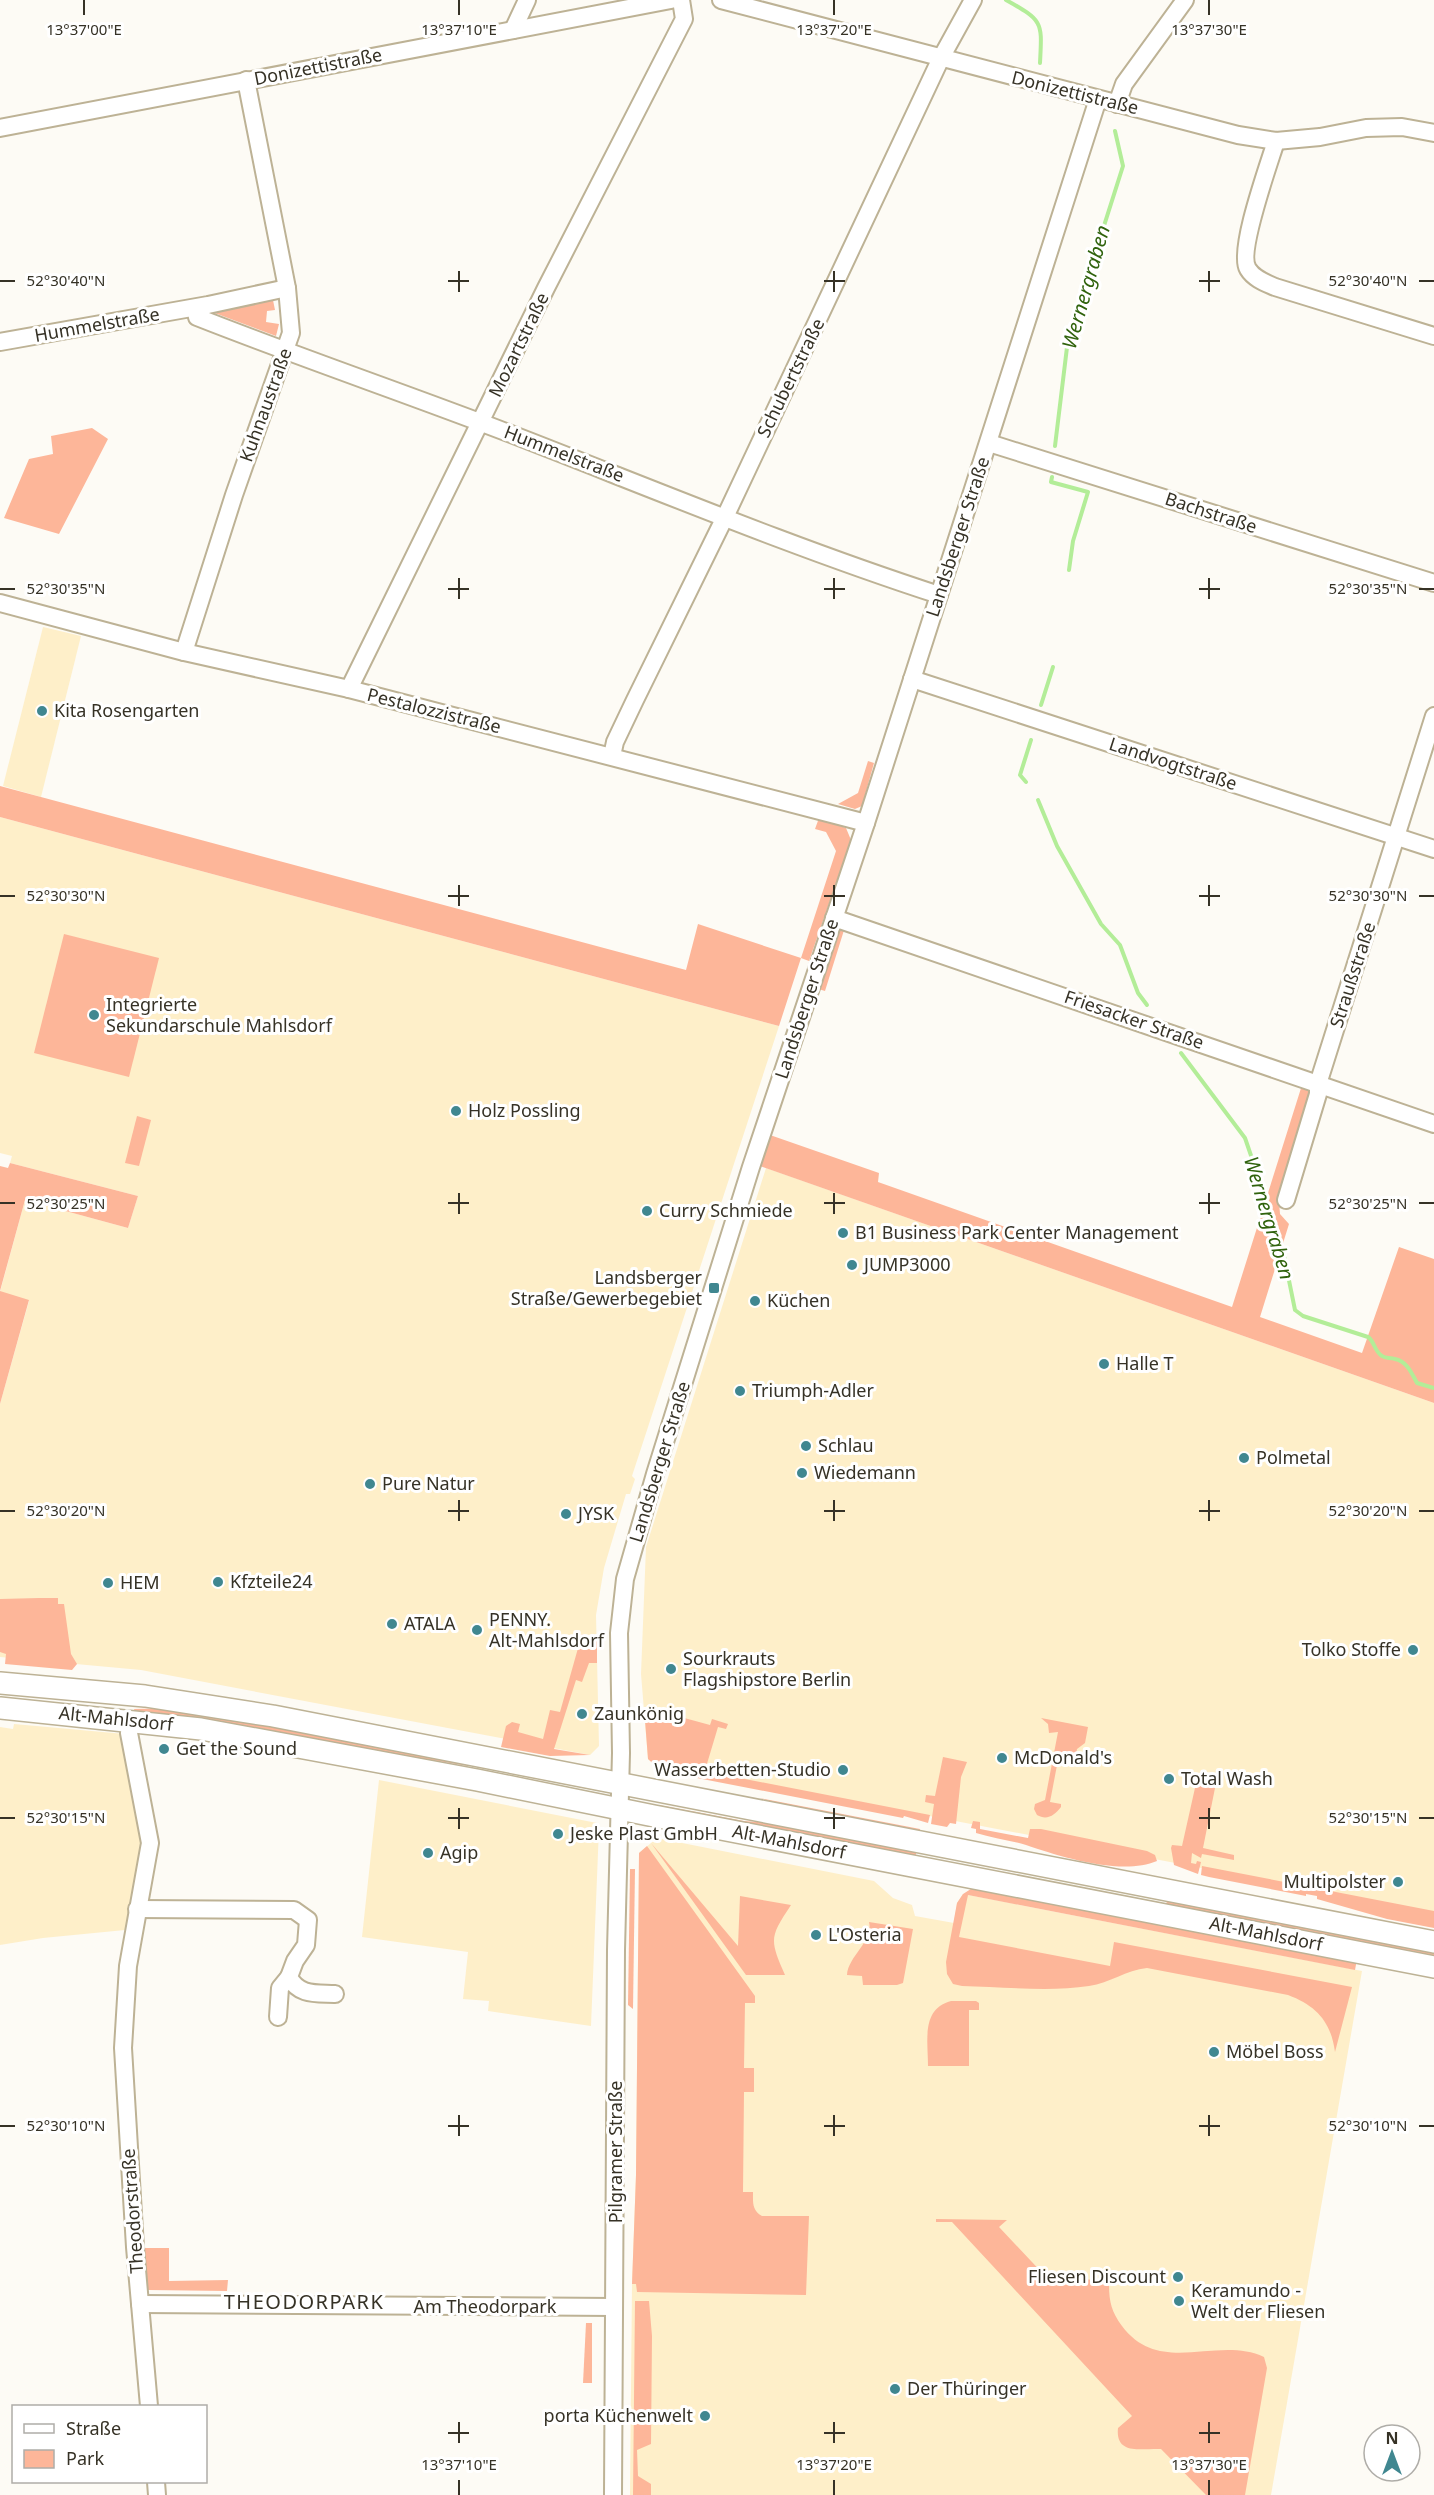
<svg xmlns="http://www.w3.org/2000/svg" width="1434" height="2495" font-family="'Noto Sans',sans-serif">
<rect width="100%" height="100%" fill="#fdfbf5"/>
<g fill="#feefc9">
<polygon points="43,627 81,636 41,797 3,786"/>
<polygon points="0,817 779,1026 632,1476 635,1479 630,1494 626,1494 604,1568 596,1615 599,1746 590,1755 141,1670 0,1657 0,1404 29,1301 0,1292 25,1200 128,1228 138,1196 10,1163 12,1156 0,1153"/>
<polygon points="766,1168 1434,1403 1434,1920 1316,1890 653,1763 648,1759 641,1674 646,1547"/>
<polygon points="14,1724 125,1734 146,1844 125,1930 43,1938 0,1945 0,1727 13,1729"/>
<polygon points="379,1780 597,1823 599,1828 591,2026 488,2011 489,2001 463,1999 468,1952 362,1937"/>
<polygon points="657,1838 874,1881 893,1898 912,1905 915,1916 954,1923 957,1903 963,1894 1362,1971 1271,2495 630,2495 632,2284 636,2175 639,1853"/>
</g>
<g fill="#fdb699">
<polygon points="273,300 275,310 267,311 266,322 279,324 276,336 212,312"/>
<polygon points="92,428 108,439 59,534 4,518 29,459 53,454 51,436"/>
<polygon points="868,761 874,763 862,806 855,809 838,804 858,793"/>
<polygon points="0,786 686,970 698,924 801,958 836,851 826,832 815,829 819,818 846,828 851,840 809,961 801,958 779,1026 0,817"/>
<polygon points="845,927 825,991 815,988 838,930"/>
<polygon points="64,934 159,958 129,1077 34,1053"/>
<polygon points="1302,1085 1311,1092 1279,1202 1280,1214 1289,1224 1260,1317 1362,1353 1399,1247 1434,1259 1434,1403 760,1166 770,1135 879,1173 878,1182 1232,1307"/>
<polygon points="137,1116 151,1120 139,1166 125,1163"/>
<polygon points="10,1163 138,1196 128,1228 25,1200 0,1291 29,1300 0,1404 0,1166 8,1168"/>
<polygon points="39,1598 58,1598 58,1604 64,1604 71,1654 77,1664 72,1670 5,1664 6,1654 0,1652 0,1599"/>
<polygon points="582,1634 597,1638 597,1663 589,1663 582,1682 576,1680 554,1749 590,1755 550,1756 501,1747 506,1726 512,1722 520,1724 518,1732 543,1739 550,1710 560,1712"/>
<polygon points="644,1707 710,1725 712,1719 728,1724 726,1729 718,1727 706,1767 715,1769 714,1773 930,1815 928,1823 904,1816 903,1818 661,1771 648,1759"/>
<polygon points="176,1708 469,1762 468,1766 438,1761 396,1758 135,1712 134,1709"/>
<path d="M1041,1718L1088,1727L1085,1743L1077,1749L1076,1754L1063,1751L1061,1761L1058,1760L1050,1802L1061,1804V1807C1055,1815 1047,1821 1037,1815L1034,1809L1035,1804L1045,1800L1058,1732L1049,1733L1048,1724Z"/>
<polygon points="943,1757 967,1762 961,1777 956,1824 950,1823 947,1827 931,1824 934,1804 925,1802 926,1795 935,1796"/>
<polygon points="1197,1779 1216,1783 1203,1848 1234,1855 1234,1860 1202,1854 1201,1858 1192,1853 1191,1863 1196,1864 1197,1861 1201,1862 1198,1874 1174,1865 1171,1848 1172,1845 1182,1846"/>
<polygon points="760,1798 920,1829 919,1834 802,1812"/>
<polygon points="659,1805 744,1821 796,1825 917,1848 915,1859 659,1811"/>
<path d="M973,1821L980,1822V1829L1028,1838L1030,1829H1041L1147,1851L1155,1855L1157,1861C1122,1876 1061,1857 1026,1845C1009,1840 992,1838 976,1833V1829L971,1828Z"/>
<path d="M651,1843L738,1946L740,1896L791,1905C770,1937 769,1939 785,1975H746Z"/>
<path d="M647,1846L755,1996V2003H745L744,2068H754V2092H744L743,2192H753C753,2203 752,2210 762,2216H809L806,2295L637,2292L636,2284H632L636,2175L639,1853Z"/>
<polygon points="1202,1866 1434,1911 1434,1928 1387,1919 1317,1899 1317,1896 1306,1894 1306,1896 1209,1877 1201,1875"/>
<polygon points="630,1869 635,1869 633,2009 628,2005"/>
<path d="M974,1887L1357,1959L1355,1970L968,1895L959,1937L1110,1966L1114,1942L1352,1987L1335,2052C1331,2022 1317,2006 1288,1995L1147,1968C1126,1970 1110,1983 1089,1986C1051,1992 1002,1987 962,1986L953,1984L947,1974L946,1962L957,1903L963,1894Z"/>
<polygon points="1167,1900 1434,1949 1434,1959 1166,1906"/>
<path d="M869,1922L913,1929L903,1983L897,1985H863L862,1976L847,1975C848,1956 874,1941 869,1922Z"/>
<path d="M951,2001H976L979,2003V2010H969V2066H928C928,2041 921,2009 951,2001Z"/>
<path d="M936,2219L1007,2220L999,2227L1047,2278L1054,2271L1064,2279L1105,2280L1109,2283C1109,2301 1111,2311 1122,2326C1160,2377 1217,2335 1264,2357L1267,2368L1245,2495H1206L1161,2449C1143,2448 1115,2456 1118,2428L1132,2416L952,2222H936Z"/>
<polygon points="143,2248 169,2248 169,2281 228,2280 227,2291 148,2290 146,2287"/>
<polygon points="635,2301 649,2301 652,2336 651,2444 637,2450 638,2476 651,2484 651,2495 633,2495"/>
<polygon points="586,2323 592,2323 592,2383 583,2383"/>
</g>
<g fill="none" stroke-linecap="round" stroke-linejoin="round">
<g stroke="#b3ed98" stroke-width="4">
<path d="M1006,0C1044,21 1042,22 1040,63"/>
<polyline points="1055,446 1068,339 1123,166 1115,131"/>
<polyline points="1052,477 1051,482 1088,492 1073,541 1069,570"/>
<polyline points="1041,705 1053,667"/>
<polyline points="1026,782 1020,775 1031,740"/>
<polyline points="1038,800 1057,846 1101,924 1120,945 1138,993 1147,1005"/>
<path d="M1181,1053L1245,1138L1282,1246L1295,1310L1303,1316L1368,1337C1375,1342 1374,1351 1382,1356C1386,1359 1390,1357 1395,1359C1407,1361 1412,1374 1417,1383L1434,1388"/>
</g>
<defs>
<g id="minor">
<polyline points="721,0 1238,135 1276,141 1320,137 1366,128 1402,127 1434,133"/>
<polyline points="513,30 527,0"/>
<polyline points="1117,104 1124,84 1185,0"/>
<polyline points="0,128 671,0"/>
<path d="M1276,141C1269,164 1237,252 1248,269C1254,279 1266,283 1275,287L1434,336"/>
<path d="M195,308L197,317C301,358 407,394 511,434C653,489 794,548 939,595"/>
<polyline points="0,342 208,305 287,288"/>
<polyline points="989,443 1434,583"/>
<polyline points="0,603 184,652 349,689 866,823"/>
<polyline points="184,652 234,495 291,333 287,288 246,80"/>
<polyline points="912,679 1434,849"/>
<polyline points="349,689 546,288 684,19 681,0"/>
<polyline points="612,756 615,742 635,700 725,517 941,58 973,0"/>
<polyline points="834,918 1434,1124"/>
<polyline points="1286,1200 1318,1094 1318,1084 1434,716"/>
<polyline points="130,1720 129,1733 150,1843 128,1966 123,2048 135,2247 149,2406"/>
<path d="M137,1909L294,1910L308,1920L306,1945L295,1961L289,1977C299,1996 316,1993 335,1994"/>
<polyline points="278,2017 280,1988 289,1977"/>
<polyline points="140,2304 614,2307"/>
<polyline points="156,2482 157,2495"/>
<polyline points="613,2495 616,1950 621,1753 619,1633 625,1579 655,1474 751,1167 866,823 1098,99"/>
</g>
<g id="major">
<polyline points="0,1683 145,1696 273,1716 1434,1942"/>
<polyline points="0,1708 201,1729 477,1780 654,1816 1434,1967"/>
</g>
</defs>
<use href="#minor" stroke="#bdb295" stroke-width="20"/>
<use href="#major" stroke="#bdb295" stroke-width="24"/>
<use href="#minor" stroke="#fff" stroke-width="16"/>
<use href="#major" stroke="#fff" stroke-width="21"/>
</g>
<path fill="none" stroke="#363226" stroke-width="2" d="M84,0V15M459,0V15M834,0V15M1209,0V15M459,271V292M834,271V292M1209,271V292M0,281H15M448,281H469M824,281H845M1199,281H1220M1419,281H1434M459,578V599M834,578V599M1209,578V599M0,589H15M448,589H469M824,589H845M1199,589H1220M1419,589H1434M459,885V906M834,885V906M1209,885V906M0,896H15M448,896H469M824,896H845M1199,896H1220M1419,896H1434M459,1193V1214M834,1193V1214M1209,1193V1214M0,1203H15M448,1203H469M824,1203H845M1199,1203H1220M1419,1203H1434M459,1500V1521M834,1500V1521M1209,1500V1521M0,1511H15M448,1511H469M824,1511H845M1199,1511H1220M1419,1511H1434M459,1808V1829M834,1808V1829M1209,1808V1829M0,1818H15M448,1818H469M824,1818H845M1199,1818H1220M1419,1818H1434M459,2115V2136M834,2115V2136M1209,2115V2136M0,2126H15M448,2126H469M824,2126H845M1199,2126H1220M1419,2126H1434M459,2422V2443M834,2422V2443M1209,2422V2443M448,2433H469M824,2433H845M1199,2433H1220M459,2480V2495M834,2480V2495M1209,2480V2495"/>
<g fill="#408790" stroke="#fff" stroke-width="2">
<circle cx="42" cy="711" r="6"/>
<circle cx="94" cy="1015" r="6"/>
<circle cx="456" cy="1111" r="6"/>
<circle cx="647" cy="1211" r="6"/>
<circle cx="843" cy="1233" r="6"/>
<circle cx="852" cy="1265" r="6"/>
<rect x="708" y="1282" width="12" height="12" rx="3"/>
<circle cx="755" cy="1301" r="6"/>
<circle cx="1104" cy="1364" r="6"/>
<circle cx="740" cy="1391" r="6"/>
<circle cx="806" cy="1446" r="6"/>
<circle cx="1244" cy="1458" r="6"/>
<circle cx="802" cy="1473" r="6"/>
<circle cx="370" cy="1484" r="6"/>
<circle cx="566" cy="1514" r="6"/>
<circle cx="218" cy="1582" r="6"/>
<circle cx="108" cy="1583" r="6"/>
<circle cx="392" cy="1624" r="6"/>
<circle cx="477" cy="1630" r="6"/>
<circle cx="1413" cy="1650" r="6"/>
<circle cx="671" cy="1669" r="6"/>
<circle cx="582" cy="1714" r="6"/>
<circle cx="164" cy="1749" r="6"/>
<circle cx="1002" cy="1758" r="6"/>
<circle cx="843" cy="1770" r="6"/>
<circle cx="1169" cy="1779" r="6"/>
<circle cx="558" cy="1834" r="6"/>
<circle cx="428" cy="1853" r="6"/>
<circle cx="1398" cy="1882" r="6"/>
<circle cx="816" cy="1935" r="6"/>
<circle cx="1214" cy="2052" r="6"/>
<circle cx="1178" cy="2277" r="6"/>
<circle cx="1179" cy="2301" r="6"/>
<circle cx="895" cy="2389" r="6"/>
<circle cx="705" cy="2416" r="6"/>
</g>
<g text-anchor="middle" stroke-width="6" stroke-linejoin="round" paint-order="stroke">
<g font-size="18" fill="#363226" stroke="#fff">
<text transform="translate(318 67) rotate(-11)" y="6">Donizettistraße</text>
<text transform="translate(1075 93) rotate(14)" y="6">Donizettistraße</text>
<text transform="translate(97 325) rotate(-10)" y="6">Hummelstraße</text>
<text transform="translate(519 345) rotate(-64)" y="6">Mozartstraße</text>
<text transform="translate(791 378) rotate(-64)" y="6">Schubertstraße</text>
<text transform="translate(266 405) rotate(-70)" y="6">Kuhnaustraße</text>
<text transform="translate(564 454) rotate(21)" y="6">Hummelstraße</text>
<text transform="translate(1211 513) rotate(18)" y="6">Bachstraße</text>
<text transform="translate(958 537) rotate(-72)" y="6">Landsberger Straße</text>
<text transform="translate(434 711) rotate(14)" y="6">Pestalozzistraße</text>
<text transform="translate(1173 764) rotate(18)" y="6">Landvogtstraße</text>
<text transform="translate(1353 975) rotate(-72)" y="6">Straußstraße</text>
<text transform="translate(807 999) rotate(-72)" y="6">Landsberger Straße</text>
<text transform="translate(1134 1020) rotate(19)" y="6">Friesacker Straße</text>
<text transform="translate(660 1462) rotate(-73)" y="6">Landsberger Straße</text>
<text transform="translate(116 1719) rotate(6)" y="6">Alt-Mahlsdorf</text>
<text transform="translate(789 1842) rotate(11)" y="6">Alt-Mahlsdorf</text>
<text transform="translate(1266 1934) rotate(11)" y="6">Alt-Mahlsdorf</text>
<text transform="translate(616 2152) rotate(-90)" y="6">Pilgramer Straße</text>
<text transform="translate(133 2211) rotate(-94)" y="6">Theodorstraße</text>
<text x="485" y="2313">Am Theodorpark</text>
</g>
<g font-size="18" fill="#363226" stroke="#fff" text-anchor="start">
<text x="54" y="717">Kita Rosengarten</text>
<text x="106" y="1011">Integrierte<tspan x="106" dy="21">Sekundarschule Mahlsdorf</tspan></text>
<text x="468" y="1117">Holz Possling</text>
<text x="659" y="1217">Curry Schmiede</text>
<text x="855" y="1239">B1 Business Park Center Management</text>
<text x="864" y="1271">JUMP3000</text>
<text x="702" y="1284" text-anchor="end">Landsberger<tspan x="702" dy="21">Straße/Gewerbegebiet</tspan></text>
<text x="767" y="1307">Küchen</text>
<text x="1116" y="1370">Halle T</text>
<text x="752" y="1397">Triumph-Adler</text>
<text x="818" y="1452">Schlau</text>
<text x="1256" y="1464">Polmetal</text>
<text x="814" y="1479">Wiedemann</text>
<text x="382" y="1490">Pure Natur</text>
<text x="578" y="1520">JYSK</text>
<text x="230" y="1588">Kfzteile24</text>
<text x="120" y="1589">HEM</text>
<text x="489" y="1626">PENNY.<tspan x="489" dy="21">Alt-Mahlsdorf</tspan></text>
<text x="404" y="1630">ATALA</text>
<text x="1401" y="1656" text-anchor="end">Tolko Stoffe</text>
<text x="683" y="1665">Sourkrauts<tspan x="683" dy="21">Flagshipstore Berlin</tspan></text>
<text x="594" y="1720">Zaunkönig</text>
<text x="176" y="1755">Get the Sound</text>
<text x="1014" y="1764">McDonald's</text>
<text x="831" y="1776" text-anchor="end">Wasserbetten-Studio</text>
<text x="1181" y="1785">Total Wash</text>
<text x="570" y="1840">Jeske Plast GmbH</text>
<text x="440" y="1859">Agip</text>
<text x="1386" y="1888" text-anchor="end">Multipolster</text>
<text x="828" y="1941">L'Osteria</text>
<text x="1226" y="2058">Möbel Boss</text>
<text x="1166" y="2283" text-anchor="end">Fliesen Discount</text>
<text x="1191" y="2297">Keramundo -<tspan x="1191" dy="21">Welt der Fliesen</tspan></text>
<text x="907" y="2395">Der Thüringer</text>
<text x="693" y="2422" text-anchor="end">porta Küchenwelt</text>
</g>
<g font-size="20" font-style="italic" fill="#30630d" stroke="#fff">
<text transform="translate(1086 287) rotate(-74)" y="7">Wernergraben</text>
<text transform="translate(1269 1218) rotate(73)" y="7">Wernergraben</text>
</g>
<g font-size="20" letter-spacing="1.5" fill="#363226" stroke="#fff">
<text x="304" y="2309">THEODORPARK</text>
</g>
</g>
<g font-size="15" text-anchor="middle" fill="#363226" stroke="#fff" stroke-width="6" stroke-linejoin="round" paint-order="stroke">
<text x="84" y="35">13°37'00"E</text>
<text x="459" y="35">13°37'10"E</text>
<text x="834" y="35">13°37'20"E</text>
<text x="1209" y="35">13°37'30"E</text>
<text x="66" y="286">52°30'40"N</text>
<text x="1368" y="286">52°30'40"N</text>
<text x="66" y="594">52°30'35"N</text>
<text x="1368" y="594">52°30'35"N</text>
<text x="66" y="901">52°30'30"N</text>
<text x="1368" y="901">52°30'30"N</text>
<text x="66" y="1209">52°30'25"N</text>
<text x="1368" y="1209">52°30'25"N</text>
<text x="66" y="1516">52°30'20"N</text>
<text x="1368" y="1516">52°30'20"N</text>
<text x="66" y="1823">52°30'15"N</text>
<text x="1368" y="1823">52°30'15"N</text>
<text x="66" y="2131">52°30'10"N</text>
<text x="1368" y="2131">52°30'10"N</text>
<text x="459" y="2470">13°37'10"E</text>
<text x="834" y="2470">13°37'20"E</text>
<text x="1209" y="2470">13°37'30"E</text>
</g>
<rect x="12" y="2405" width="195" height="78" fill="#ffffff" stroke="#afada8" stroke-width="1.5"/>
<rect x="24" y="2424" width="30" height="9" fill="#ffffff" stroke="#afada8" stroke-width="1.5"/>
<text x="66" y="2435" font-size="18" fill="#363226">Straße</text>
<rect x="24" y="2450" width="30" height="18" fill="#fdb699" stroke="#afada8" stroke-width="1.5"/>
<text x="66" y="2465" font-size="18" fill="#363226">Park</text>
<g transform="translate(1392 2453)"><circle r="28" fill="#ffffff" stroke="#afada8" stroke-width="1.5"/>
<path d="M0-4.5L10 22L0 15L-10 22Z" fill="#408790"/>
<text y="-9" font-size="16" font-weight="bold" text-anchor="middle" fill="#363226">N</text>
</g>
</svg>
